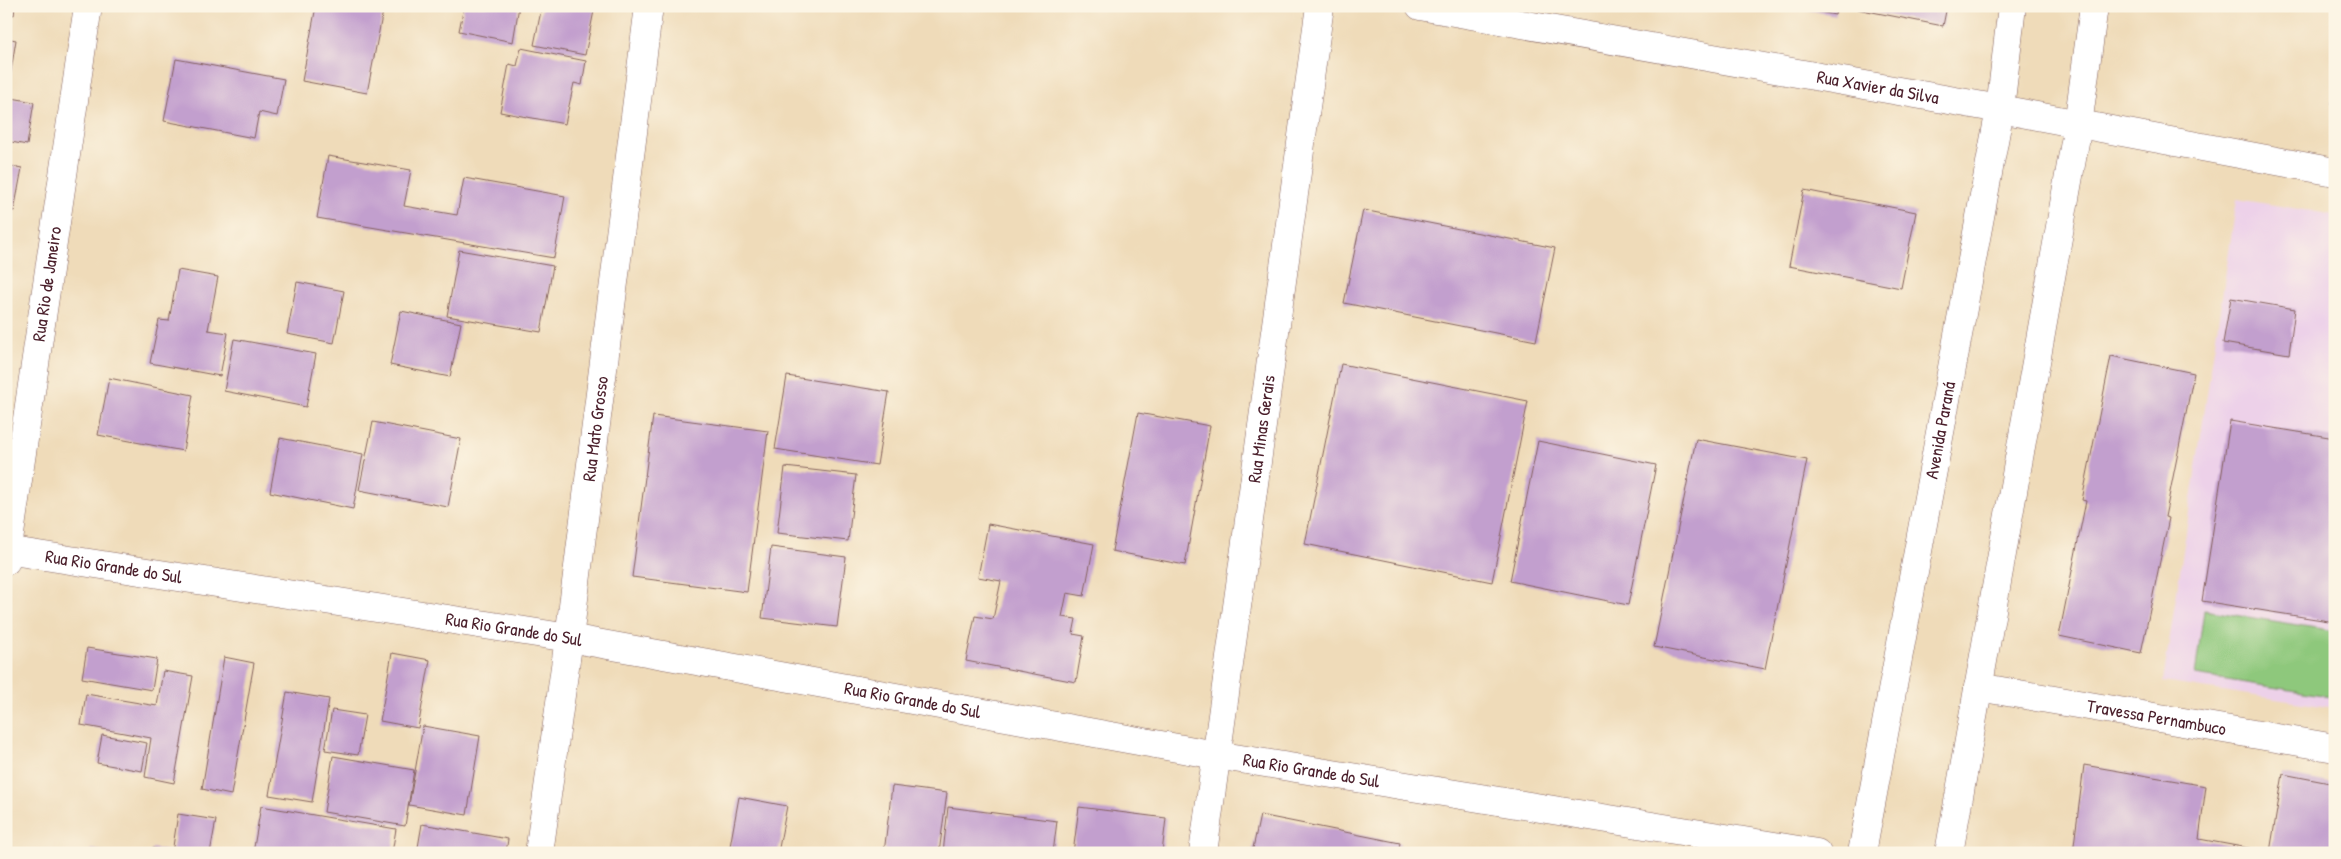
<svg xmlns="http://www.w3.org/2000/svg" width="2341" height="859" font-family="'Patrick Hand',sans-serif">
<rect width="100%" height="100%" fill="#fcf5e5"/>
<filter id="ink" filterUnits="userSpaceOnUse"><feTurbulence type="fractalNoise" baseFrequency=".02" numOctaves="2"/><feDisplacementMap in="SourceGraphic" scale="10" xChannelSelector="R" yChannelSelector="G"/><feConvolveMatrix kernelMatrix="1 2 1 2 8 2 1 2 1" color-interpolation-filters="sRGB"/></filter>
<filter id="wash" filterUnits="userSpaceOnUse"><feTurbulence type="fractalNoise" baseFrequency=".0096" numOctaves="4" result="noise"/><feDisplacementMap in="SourceGraphic" scale="20" xChannelSelector="R" yChannelSelector="G"/><feGaussianBlur stdDeviation="1.12" result="paint"/><feColorMatrix in="noise" values="0 0 0 0 0 0 0 0 0 0 0 0 0 0 0 0 0 1.4 0 .05"/><feComposite in="paint" operator="in"/></filter>
<g filter="url(#wash)">
<rect width="100%" height="100%" fill="#efdbb9"/>
<polygon fill="#edd1e9" points="2237,199 2335,215 2335,708 2163,682"/>
<polygon fill="#8ec87c" stroke="#6c7454" points="2204,610 2335,631 2335,697 2195,675"/>
<g id="blocks">
<g fill="#c29fce">
<polygon points="6,6 15,6 14,15 6,13"/>
<polygon points="316,6 359,6 383,11 367,93 302,81"/>
<polygon points="464,6 519,6 513,42 459,31"/>
<polygon points="542,6 595,6 585,55 534,45"/>
<polygon points="1788,6 1837,6 1835,15"/>
<polygon points="1857,6 1947,6 1943,26 1857,9"/>
<polygon points="6,38 16,40 7,95 6,95"/>
<polygon points="521,48 586,61 582,85 574,83 565,124 500,112 509,64 517,66"/>
<polygon points="176,59 284,79 277,116 259,112 254,138 164,121"/>
<polygon points="2334,91 2335,91 2335,104 2332,104"/>
<polygon points="6,97 34,102 27,145 6,141"/>
<polygon points="328,156 411,170 404,206 457,215 464,178 565,196 554,258 317,218"/>
<polygon points="6,165 22,168 14,211 6,210"/>
<polygon points="1804,190 1916,212 1901,288 1789,266"/>
<polygon points="1363,210 1555,248 1536,341 1344,303"/>
<polygon points="459,250 553,266 541,332 447,316"/>
<polygon points="178,270 218,277 208,330 228,333 220,376 150,363 159,320 169,321"/>
<polygon points="297,282 344,291 334,343 287,334"/>
<polygon points="2231,298 2295,309 2289,354 2223,343"/>
<polygon points="401,311 461,323 450,377 390,365"/>
<polygon points="234,339 316,354 306,407 224,391"/>
<polygon points="2111,356 2194,373 2165,517 2169,518 2141,653 2059,636 2086,501 2082,500"/>
<polygon points="1341,364 1528,401 1492,582 1305,544"/>
<polygon points="787,376 889,392 877,465 775,449"/>
<polygon points="109,378 193,395 183,451 98,435"/>
<polygon points="1138,413 1210,426 1185,565 1112,551"/>
<polygon points="653,416 768,431 747,592 632,577"/>
<polygon points="2230,421 2335,438 2335,622 2202,601"/>
<polygon points="373,422 461,439 448,507 359,490"/>
<polygon points="280,438 363,454 353,509 270,492"/>
<polygon points="1696,439 1807,460 1765,669 1654,647"/>
<polygon points="1538,441 1656,465 1628,605 1510,581"/>
<polygon points="785,467 856,475 848,541 777,533"/>
<polygon points="988,524 1094,544 1084,596 1067,593 1062,617 1076,619 1073,634 1084,636 1076,682 966,661 975,616 993,619 1001,581 978,577"/>
<polygon points="771,547 846,557 837,627 762,618"/>
<polygon points="87,648 157,659 152,690 82,678"/>
<polygon points="392,653 430,660 418,728 380,721"/>
<polygon points="224,657 254,663 231,795 202,789"/>
<polygon points="163,671 193,676 174,783 145,777 151,738 81,725 86,694 157,706"/>
<polygon points="287,692 329,699 312,802 269,795"/>
<polygon points="332,710 365,715 358,755 325,750"/>
<polygon points="423,726 480,736 467,815 409,805"/>
<polygon points="102,735 147,743 142,771 97,763"/>
<polygon points="333,756 414,770 405,826 324,812"/>
<polygon points="2084,765 2206,786 2199,839 2270,852 2283,774 2335,784 2335,853 2073,853"/>
<polygon points="892,786 947,793 939,853 884,853"/>
<polygon points="739,797 787,806 778,853 729,852"/>
<polygon points="261,806 396,829 392,853 253,853"/>
<polygon points="948,807 1057,821 1053,853 943,853"/>
<polygon points="1079,807 1166,818 1162,853 1073,853"/>
<polygon points="178,814 216,820 210,853 172,853"/>
<polygon points="1260,815 1400,843 1398,853 1252,853"/>
<polygon points="422,824 508,839 506,853 417,853"/>
<polygon points="152,848 170,852 170,853 151,853"/>
<polygon points="91,849 105,852 105,853 90,853"/>
</g>
</g>
</g>
<g filter="url(#ink)">
<use href="#blocks" fill-opacity="0" stroke="#84615d" stroke-width="1"/>
<g fill="none" stroke-linecap="round" stroke-linejoin="round">
<defs>
<g id="minor">
<path id="s1" d="M1420,6L2000,109L2335,172"/>
<path id="s2" d="M6,550L569,638L1216,755L1817,853"/>
<path id="s3" d="M6,561L88,6"/>
<path id="s4" d="M1978,687L2335,748"/>
<path id="s5" d="M539,853L569,638L649,6"/>
</g>
<g id="major">
<path id="s6" d="M1203,853L1320,6"/>
<path id="s7" d="M1862,853L2000,109L2012,6"/>
<polyline points="1949,853 2078,125 2094,6"/>
</g>
</defs>
<use href="#minor" stroke="#84615d" stroke-width="29"/>
<use href="#major" stroke="#84615d" stroke-width="29"/>
<use href="#minor" stroke="#fff" stroke-width="28"/>
<use href="#major" stroke="#fff" stroke-width="28"/>
</g>
</g>
<g text-anchor="middle" stroke-width="5" stroke-linejoin="round" paint-order="stroke">
<g font-size="18" fill="#4a1f2b" stroke="#fcf5e5">
<text dy="6" stroke="none"><textPath href="#s1" startOffset="465">Rua Xavier da Silva</textPath></text>
<text dy="6" stroke="none"><textPath href="#s3" startOffset="280">Rua Rio de Janeiro</textPath></text>
<text dy="6" stroke="none"><textPath href="#s6" startOffset="428">Rua Minas Gerais</textPath></text>
<text dy="6" stroke="none"><textPath href="#s5" startOffset="428">Rua Mato Grosso</textPath></text>
<text dy="6" stroke="none"><textPath href="#s7" startOffset="430">Avenida Paraná</textPath></text>
<text dy="6" stroke="none"><textPath href="#s2" startOffset="109">Rua Rio Grande do Sul</textPath></text>
<text dy="6" stroke="none"><textPath href="#s2" startOffset="514">Rua Rio Grande do Sul</textPath></text>
<text dy="6" stroke="none"><textPath href="#s2" startOffset="919">Rua Rio Grande do Sul</textPath></text>
<text dy="6" stroke="none"><textPath href="#s4" startOffset="181">Travessa Pernambuco</textPath></text>
<text dy="6" stroke="none"><textPath href="#s2" startOffset="1324">Rua Rio Grande do Sul</textPath></text>
</g>
</g>
<rect width="2341" height="859" fill="none" stroke="#fcf5e5" stroke-width="25"/>
</svg>
